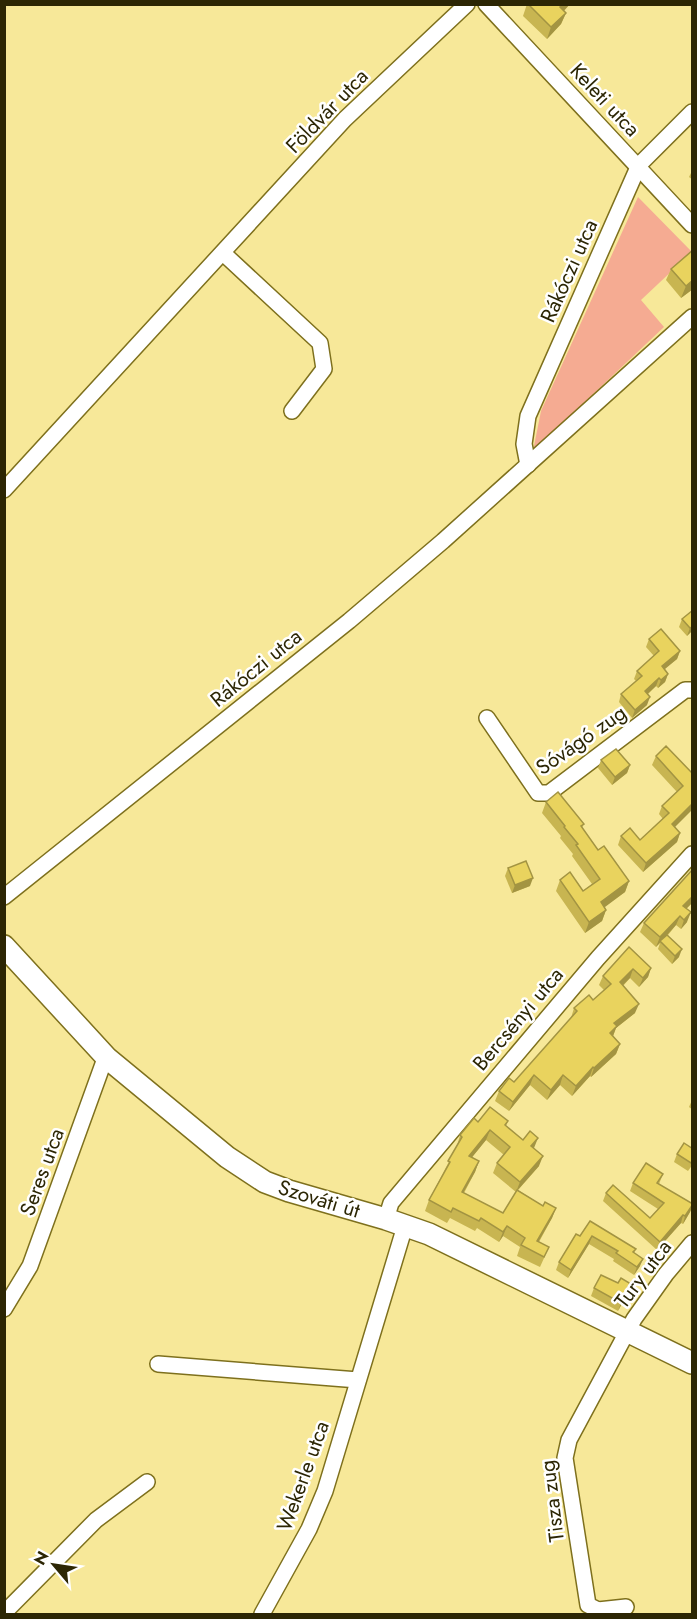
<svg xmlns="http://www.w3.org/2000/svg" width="697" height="1619" font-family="Jost,sans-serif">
<rect width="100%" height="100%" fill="#f7e899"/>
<polygon fill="#f5ab92" points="638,197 692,252 641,300 664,327 533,451 541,411"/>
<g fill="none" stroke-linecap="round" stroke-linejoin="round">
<defs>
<g id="minor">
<polyline points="486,4 692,225"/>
<polyline points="223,253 320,343 324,369 292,411"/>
<polyline points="528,465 524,444 528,416 639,165 692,112"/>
<polyline points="4,490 345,119 467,4"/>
<polyline points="487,718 538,793 549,793 685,690 692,690"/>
<polyline points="4,897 349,621 443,541 692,317"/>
<polyline points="386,1219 391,1203 598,958 692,854"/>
<polyline points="4,1309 30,1266 103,1064 107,1058"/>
<polyline points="158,1364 358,1380"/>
<polyline points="626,1607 598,1610 588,1605 565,1458 569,1440 634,1319 666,1274 692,1243"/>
<polyline points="5,1612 96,1520 147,1482"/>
<polyline points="262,1614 309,1529 325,1491 405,1226"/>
</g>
<polyline id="secondary" points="4,946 107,1058 227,1157 265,1182 289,1191 386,1219 429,1234 692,1363"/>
</defs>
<use href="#minor" stroke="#7e701d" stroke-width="18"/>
<use href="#secondary" stroke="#7e701d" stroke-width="24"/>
<use href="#minor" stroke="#fff" stroke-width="15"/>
<use href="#secondary" stroke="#fff" stroke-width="21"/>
</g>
<g fill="#c8b551" fill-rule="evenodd">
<polygon points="527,4 570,4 564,11 566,13 561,24 547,39 523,16"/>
<polygon points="693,169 693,180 689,177"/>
<polygon points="693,250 693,289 681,298 666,280 671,269"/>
<polygon points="693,610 693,634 691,632 687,636 679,627 682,619"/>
<polygon points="649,639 680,651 677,659 664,669 668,674 665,682 658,688 656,686 648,694 647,705 632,718 619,702 621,694 636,681 634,679 637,671 654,656 646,647"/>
<polygon points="656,756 693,774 674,827 680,833 677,842 643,872 618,845 621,836 640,840 663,819 659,814 662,806 677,792 652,765"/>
<polygon points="601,760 630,765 627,773 612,785 598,768"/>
<polygon points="546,802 584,824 582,828 598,850 629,881 625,892 604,907 606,910 602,921 585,933 556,891 560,880 583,891 592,884 572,856 573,854 560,838 561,836 542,813"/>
<polygon points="508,868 530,886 512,893 505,876"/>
<polygon points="693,869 693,902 686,909 687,922 681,929 676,925 668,935 679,957 672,964 658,949 660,943 656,947 640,932 644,923"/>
<polygon points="629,947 651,968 648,977 639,987 630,978 623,986 635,1013 616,1028 613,1036 620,1044 616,1054 591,1077 590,1076 572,1096 560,1085 547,1100 530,1085 509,1111 495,1101 499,1091 514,1082 571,1018 574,1008 593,1000 604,990 599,985 603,976"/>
<polygon points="693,1098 693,1110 689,1107"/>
<path d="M508,1121L506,1126L534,1149L539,1166L518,1190L543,1206L556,1208L552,1218L539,1242L549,1247L540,1267L517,1256L520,1247L503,1236L499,1242L477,1228L475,1231L450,1218L447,1223L425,1211L429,1200L457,1146L460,1135ZM486,1140L504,1155L497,1163L493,1173L516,1192L503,1213L464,1193L475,1172L479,1161L472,1157Z"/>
<polygon points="693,1149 693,1164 688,1171 674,1162 677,1154"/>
<polygon points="663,1174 659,1184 693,1206 690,1212 683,1224 681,1223 657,1250 603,1201 606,1193 650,1218 658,1209 630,1191 633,1183"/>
<polygon points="590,1221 636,1249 634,1253 640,1266 634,1275 613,1261 614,1259 589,1244 568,1278 556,1270 559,1262 580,1236"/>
<polygon points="618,1283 631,1284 628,1292 618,1311 591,1296 594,1288"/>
</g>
<g fill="#a39442">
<polygon points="563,4 570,4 556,19 560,7"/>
<polygon points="566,13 561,24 547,39 551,27"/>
<polygon points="693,280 693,289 681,298 686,286"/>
<polygon points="693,626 691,632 687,636 690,628"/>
<polygon points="680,651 677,659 659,674 662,666"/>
<polygon points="668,674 665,682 658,688 661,680"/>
<polygon points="659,678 656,686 642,699 645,691"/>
<polygon points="650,697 647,705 632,718 635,710"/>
<polygon points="630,765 627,773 612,785 615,777"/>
<polygon points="693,803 693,809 669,833 672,824"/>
<polygon points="680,833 677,842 643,872 646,863"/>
<polygon points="533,878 530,886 512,893 515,885"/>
<polygon points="629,881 625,892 597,913 601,902"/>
<polygon points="693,896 693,902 680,915 683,906"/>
<polygon points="606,910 602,921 585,933 589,922"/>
<polygon points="691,912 687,922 681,929 684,920"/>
<polygon points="680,916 676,925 656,947 660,937"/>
<polygon points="682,949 679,957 672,964 675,956"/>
<polygon points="651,968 648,977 639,987 643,978"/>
<polygon points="633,969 630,978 616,992 620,982"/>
<polygon points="639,1004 635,1013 616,1028 613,1036 606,1042 614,1023"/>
<polygon points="620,1044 616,1054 591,1077 594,1068"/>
<polygon points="593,1067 590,1076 572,1096 576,1086"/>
<polygon points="534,1075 530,1085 509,1111 513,1102"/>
<polygon points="563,1075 560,1085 547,1100 551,1090"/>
<polygon points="490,1130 486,1140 465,1166 469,1156"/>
<polygon points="538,1138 534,1148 527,1157 531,1146"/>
<polygon points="543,1156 539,1166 516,1192 520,1182"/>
<polygon points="479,1161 475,1172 458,1202 462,1192"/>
<polygon points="693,1205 690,1212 683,1224 685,1216"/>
<polygon points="556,1208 552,1218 533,1251 537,1241"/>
<polygon points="683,1215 681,1223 657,1250 660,1242"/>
<polygon points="507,1226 503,1236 499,1242 503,1232"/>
<polygon points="592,1236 589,1244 568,1278 571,1270"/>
<polygon points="643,1259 640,1266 634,1275 637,1267"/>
<polygon points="631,1284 628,1292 618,1311 621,1303"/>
</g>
<g fill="#e9d35e" stroke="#a39442" stroke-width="1.5">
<polygon points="528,4 563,4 560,7 566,13 551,27"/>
<polygon points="693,250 693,280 686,286 671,269"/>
<polygon points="693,610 693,626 690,628 682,619"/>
<polygon points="661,629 680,651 662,666 668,674 661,680 659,678 645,691 650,697 635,710 621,694 642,676 637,671 659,651 649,639"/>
<polygon points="666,746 693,774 693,803 672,824 680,833 646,863 621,836 630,828 640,840 669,813 662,806 683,786 656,756"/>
<polygon points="616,749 630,765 615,777 601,760"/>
<polygon points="558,792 584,824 581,826 598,850 604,846 629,881 601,902 606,910 589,922 560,880 570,872 583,891 600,879 576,845 578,844 564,827 565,826 546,802"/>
<polygon points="526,861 533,878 515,885 508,868"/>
<polygon points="693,869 693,896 683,906 691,912 684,920 680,916 660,937 644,923"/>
<polygon points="667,935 682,949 675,956 660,941"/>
<polygon points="629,947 651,968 643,978 633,969 620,982 639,1004 614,1023 617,1026 610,1033 620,1044 594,1068 593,1067 576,1086 563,1075 551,1090 534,1075 513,1102 499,1091 509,1078 514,1082 577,1011 574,1008 589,995 593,1000 611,984 603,976"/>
<polygon points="490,1107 508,1121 505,1125 523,1140 530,1131 538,1138 531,1146 543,1156 520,1182 497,1163 510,1147 490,1130 469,1156 479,1161 462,1192 503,1213 517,1190 543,1206 545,1202 556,1208 537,1241 549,1247 544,1257 521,1245 525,1238 507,1226 503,1232 481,1218 479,1221 453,1208 451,1212 429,1200 450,1162 448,1161 462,1137 460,1135 474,1118 478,1122"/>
<polygon points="684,1143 693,1149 693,1160 691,1163 677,1154"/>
<polygon points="646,1163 663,1174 657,1183 693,1204 685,1216 683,1215 660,1242 606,1193 613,1185 650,1218 664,1203 633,1183"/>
<polygon points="590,1221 636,1249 633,1252 643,1259 637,1267 616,1253 618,1251 592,1236 571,1270 559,1262 576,1234 580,1236"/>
<polygon points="601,1275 618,1283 621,1278 631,1284 621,1303 594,1288"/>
</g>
<g text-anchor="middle" stroke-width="5" stroke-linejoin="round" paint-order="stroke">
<g font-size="21" fill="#2c2604" stroke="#fff">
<text transform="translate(605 100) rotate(47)" y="7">Keleti utca</text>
<text transform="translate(327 111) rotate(-46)" y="7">Földvár utca</text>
<text transform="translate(569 271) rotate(-66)" y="7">Rákóczi utca</text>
<text transform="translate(256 668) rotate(-39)" y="7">Rákóczi utca</text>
<text transform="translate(581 740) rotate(-35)" y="7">Sóvágó zug</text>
<text transform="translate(518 1019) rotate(-50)" y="7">Bercsényi utca</text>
<text transform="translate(42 1172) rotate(-70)" y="7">Seres utca</text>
<text transform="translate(319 1199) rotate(17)" y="7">Szováti út</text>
<text transform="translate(643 1274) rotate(-53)" y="7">Tury utca</text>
<text transform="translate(303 1476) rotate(-70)" y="7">Wekerle utca</text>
<text transform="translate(552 1501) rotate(-97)" y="7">Tisza zug</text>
</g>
</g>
<rect width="697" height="1619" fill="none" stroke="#2c2604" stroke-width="12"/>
<g transform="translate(54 1565) rotate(299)" stroke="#ffffff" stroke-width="4.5" paint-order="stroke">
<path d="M0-4.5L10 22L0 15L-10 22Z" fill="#2c2604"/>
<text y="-9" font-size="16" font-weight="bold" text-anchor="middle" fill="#2c2604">N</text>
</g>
</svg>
